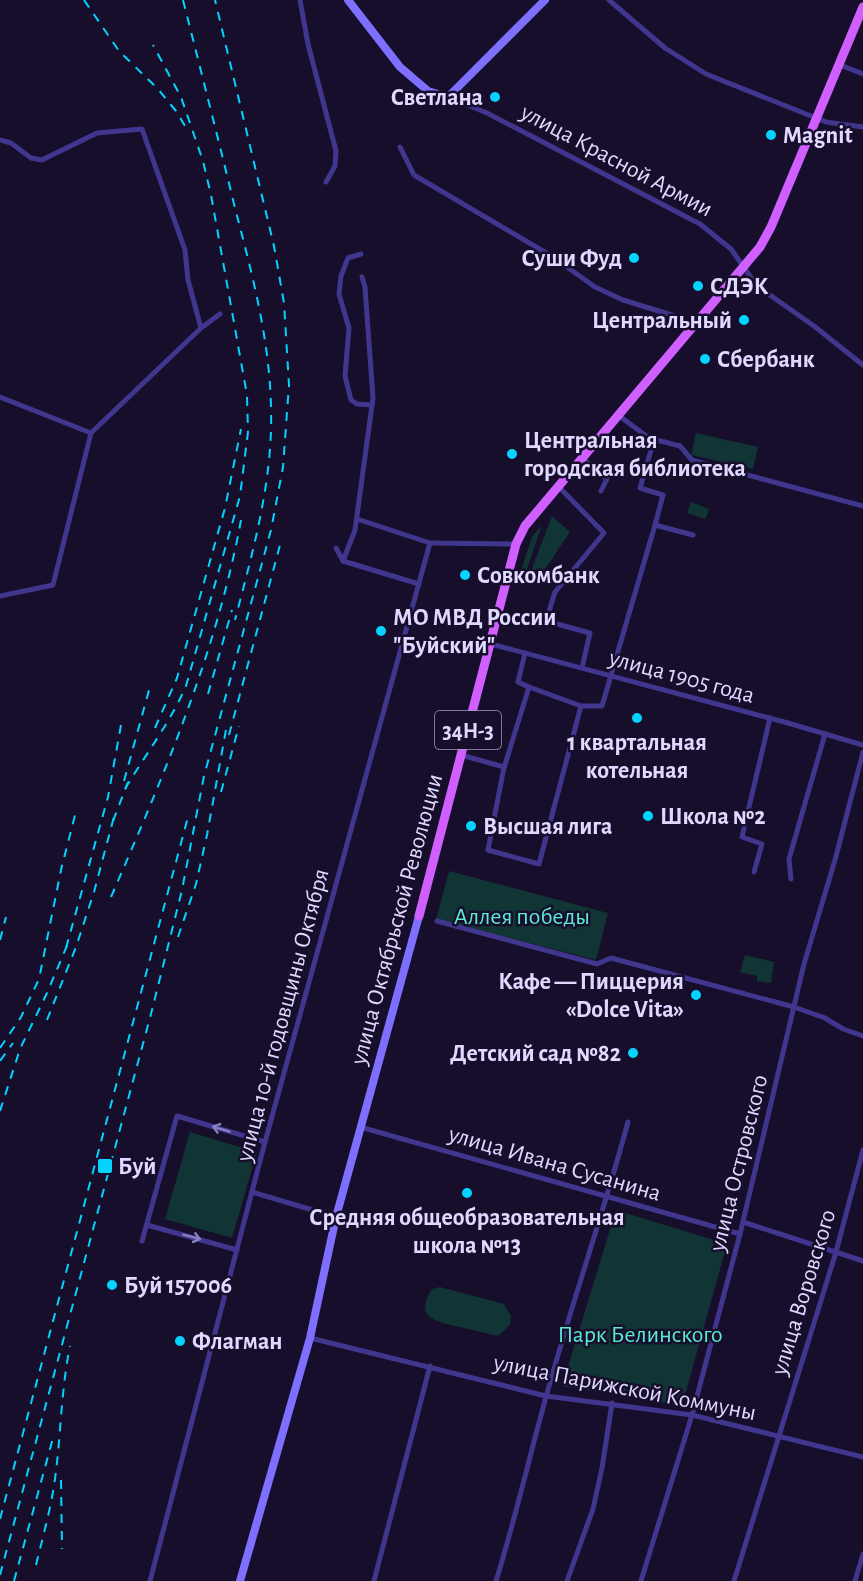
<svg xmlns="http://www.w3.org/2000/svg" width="863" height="1581" font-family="'Alegreya Sans',sans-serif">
<rect width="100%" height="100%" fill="#160e2b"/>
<g fill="#113435">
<polygon points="696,433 758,447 753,469 691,455"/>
<polygon points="691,502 709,509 706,519 687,513"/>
<polygon points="552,516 570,532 535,584 527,581"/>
<polygon points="542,525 524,578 519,576 532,537"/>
<polygon points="449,871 608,913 596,960 436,919"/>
<polygon points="745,955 774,962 771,983 757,981 757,976 740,972"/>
<polygon points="190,1132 257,1152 232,1238 165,1219"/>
<polygon points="616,1210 727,1244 682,1406 562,1386"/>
<path d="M440,1287L504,1304L511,1316L510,1325L498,1336C485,1333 472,1330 460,1327C437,1322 413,1318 432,1289Z"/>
</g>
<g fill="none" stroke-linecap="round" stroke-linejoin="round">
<g stroke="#40368d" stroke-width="5">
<polyline points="300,0 308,44 336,151 335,166 326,182"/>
<polyline points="609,0 665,48 706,74 826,122 863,127"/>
<polyline points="840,65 863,74"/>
<polyline points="448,97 487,113 700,224 731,249 757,286 814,326 863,365"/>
<polyline points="0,140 11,143 31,158 42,160 97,133 142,129 185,250 188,280 201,328"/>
<polyline points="400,147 414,175 553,257 595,287 623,300 675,316 691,328"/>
<polyline points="361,254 348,258 341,276 339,294 349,328 345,376 351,400 357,404 372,405"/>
<polyline points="0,397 91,433"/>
<polyline points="618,415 649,438 680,446 692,460 863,506"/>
<polyline points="582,458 607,479 601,491"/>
<polyline points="558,486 604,533 555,592 546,621 590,633 582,668"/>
<polyline points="357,519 430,543 516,544"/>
<polyline points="655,525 693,535"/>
<polyline points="336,548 343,561 419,584"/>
<polyline points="343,561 355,530 373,398 365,287 362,277"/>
<polyline points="0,596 53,585 91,433 201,328 220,314"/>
<polyline points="491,644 788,723 863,745"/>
<polyline points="529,687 581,706"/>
<polyline points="461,755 504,767 488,850 539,864 581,706 602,706 655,525 663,495 640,488 654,440"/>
<polyline points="504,768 529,687 518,682 525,653"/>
<polyline points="754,872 762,844 742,837 770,718"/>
<polyline points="791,879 789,859 825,734"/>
<polyline points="437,921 597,964 611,958 794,1007 825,1018 843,1029 863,1036"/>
<polyline points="360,1127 740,1234"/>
<polyline points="252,1192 336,1217"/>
<polyline points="743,1222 863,1261"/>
<polyline points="147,1225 237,1250"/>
<polyline points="142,1241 177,1116 265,1142"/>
<polyline points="310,1338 546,1396 692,1415 863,1457"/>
<polyline points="150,1581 265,1142 430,543"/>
<polyline points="374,1581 430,1366"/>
<path d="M496,1581C515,1520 529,1458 546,1397C571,1305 603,1215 628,1122"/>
<polyline points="567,1581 593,1509 602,1468 612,1403"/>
<polyline points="641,1581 692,1415 740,1234 804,964 835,860 863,752"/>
<polyline points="734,1581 836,1252 863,1150"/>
<polyline points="855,1581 863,1554"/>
</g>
<g stroke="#7e6fff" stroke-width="8">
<polyline points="348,0 400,67 428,91 448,97 545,0"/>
<polyline points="240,1581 310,1338 336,1217 419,916"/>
</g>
<polyline stroke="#d05fff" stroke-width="9" points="419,916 516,544 525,526 760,247 771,227 863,7"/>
<g stroke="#04d3ff" stroke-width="2" stroke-dasharray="9 8" stroke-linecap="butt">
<polyline points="84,0 119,51 158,89 176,111 188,131"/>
<path d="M183,0C201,71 219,142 236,212C253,277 270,342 271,409C273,481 253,551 235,620"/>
<polyline points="208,694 232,610"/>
<polyline points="155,728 177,678 225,508 241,429"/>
<polyline points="229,735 280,545"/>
<polyline points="124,781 151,683"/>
<path d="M125,789C145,755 170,723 186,686L240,496L248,432L247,395L211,195L203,161L181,97L153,45"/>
<polyline points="221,792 239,726"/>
<polyline points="113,821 128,782"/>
<path d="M111,897C164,775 217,651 241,520"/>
<polyline points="178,937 196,884 207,835 227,724"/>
<polyline points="0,940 6,917"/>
<polyline points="66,948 108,797 121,725"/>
<polyline points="47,1020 76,947 94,892 115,813"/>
<polyline points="0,1048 21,1017 39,979 61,870 75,815"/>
<polyline points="0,1061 13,1043"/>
<polyline points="0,1111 20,1049 47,993 69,941"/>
<polyline points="61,1480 62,1549"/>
<polyline points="0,1519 188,817"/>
<path d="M36,1565C43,1536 51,1508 55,1479C61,1435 61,1390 70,1346"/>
<polyline points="0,1575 151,1014 182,890 204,776 271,530 283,467 289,385 284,303 274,246 215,0"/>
<polyline points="14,1581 53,1438"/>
</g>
</g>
<defs><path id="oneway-shaft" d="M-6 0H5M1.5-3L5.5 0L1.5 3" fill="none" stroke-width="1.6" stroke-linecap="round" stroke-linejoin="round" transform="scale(1.5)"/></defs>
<g stroke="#887fc0">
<use href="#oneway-shaft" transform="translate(221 1129) rotate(-163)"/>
<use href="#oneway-shaft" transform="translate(192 1237) rotate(15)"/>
</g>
<g fill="#04d3ff" stroke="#160e2b" stroke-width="2">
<circle cx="495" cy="97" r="6"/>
<circle cx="771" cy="135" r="6"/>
<circle cx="634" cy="258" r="6"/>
<circle cx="698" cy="286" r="6"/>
<circle cx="744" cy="320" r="6"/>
<circle cx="705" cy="359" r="6"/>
<circle cx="512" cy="454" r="6"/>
<circle cx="465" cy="575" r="6"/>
<circle cx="381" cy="631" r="6"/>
<circle cx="637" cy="718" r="6"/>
<circle cx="648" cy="816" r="6"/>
<circle cx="471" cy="826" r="6"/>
<circle cx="696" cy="995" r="6"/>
<circle cx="633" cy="1053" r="6"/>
<rect x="97" y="1158" width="16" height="16" rx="3"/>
<circle cx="467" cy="1193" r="6"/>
<circle cx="112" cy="1285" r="6"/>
<circle cx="180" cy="1341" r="6"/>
</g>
<g text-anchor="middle" stroke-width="5" stroke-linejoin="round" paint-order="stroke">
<rect fill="#160e2b" stroke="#a39bbf" stroke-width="1.5" x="435" y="711" width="66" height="38" rx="4.5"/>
<g font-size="22" font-weight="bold" fill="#e0d8ff">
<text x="468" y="738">34Н-3</text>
</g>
<g font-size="24" font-weight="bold" fill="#e0d8ff" stroke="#160e2b" text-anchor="start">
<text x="483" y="105" text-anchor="end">Светлана</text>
<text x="783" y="143">Magnit</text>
<text x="622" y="266" text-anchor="end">Суши Фуд</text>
<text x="710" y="294">СДЭК</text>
<text x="732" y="328" text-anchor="end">Центральный</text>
<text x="717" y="367">Сбербанк</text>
<text x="524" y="448">Центральная<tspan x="524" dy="28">городская библиотека</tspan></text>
<text x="477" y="583">Совкомбанк</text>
<text x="393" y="625">МО МВД России<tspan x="393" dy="28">"Буйский"</tspan></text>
<text x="637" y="750" text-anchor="middle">1 квартальная<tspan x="637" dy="28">котельная</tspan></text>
<text x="660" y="824">Школа №2</text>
<text x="483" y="834">Высшая лига</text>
<text x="684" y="989" text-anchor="end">Кафе — Пиццерия<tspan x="684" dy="28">«Dolce Vita»</tspan></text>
<text x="621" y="1061" text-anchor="end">Детский сад №82</text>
<text x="118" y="1174">Буй</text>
<text x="467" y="1225" text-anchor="middle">Средняя общеобразовательная<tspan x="467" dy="28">школа №13</tspan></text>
<text x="124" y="1293">Буй 157006</text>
<text x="192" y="1349">Флагман</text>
</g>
<g font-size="24" fill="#e0d8ff" stroke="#160e2b">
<text transform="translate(617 160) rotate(28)" y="8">улица Красной Армии</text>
<text transform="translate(682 676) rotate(15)" y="8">улица 1905 года</text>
<text transform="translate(396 919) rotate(-75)" y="8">улица Октябрьской Революции</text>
<text transform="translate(282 1015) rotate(-75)" y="8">улица 10-й годовщины Октября</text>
<text transform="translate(555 1163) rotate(16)" y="8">улица Ивана Сусанина</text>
<text transform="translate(738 1163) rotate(-76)" y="8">улица Островского</text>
<text transform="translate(803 1292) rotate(-73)" y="8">улица Воровского</text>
<text transform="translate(625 1387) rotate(11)" y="8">улица Парижской Коммуны</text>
</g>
<g font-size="24" fill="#5aead1" stroke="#160e2b">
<text x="522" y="924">Аллея победы</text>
<text x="640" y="1342">Парк Белинского</text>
</g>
</g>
</svg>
